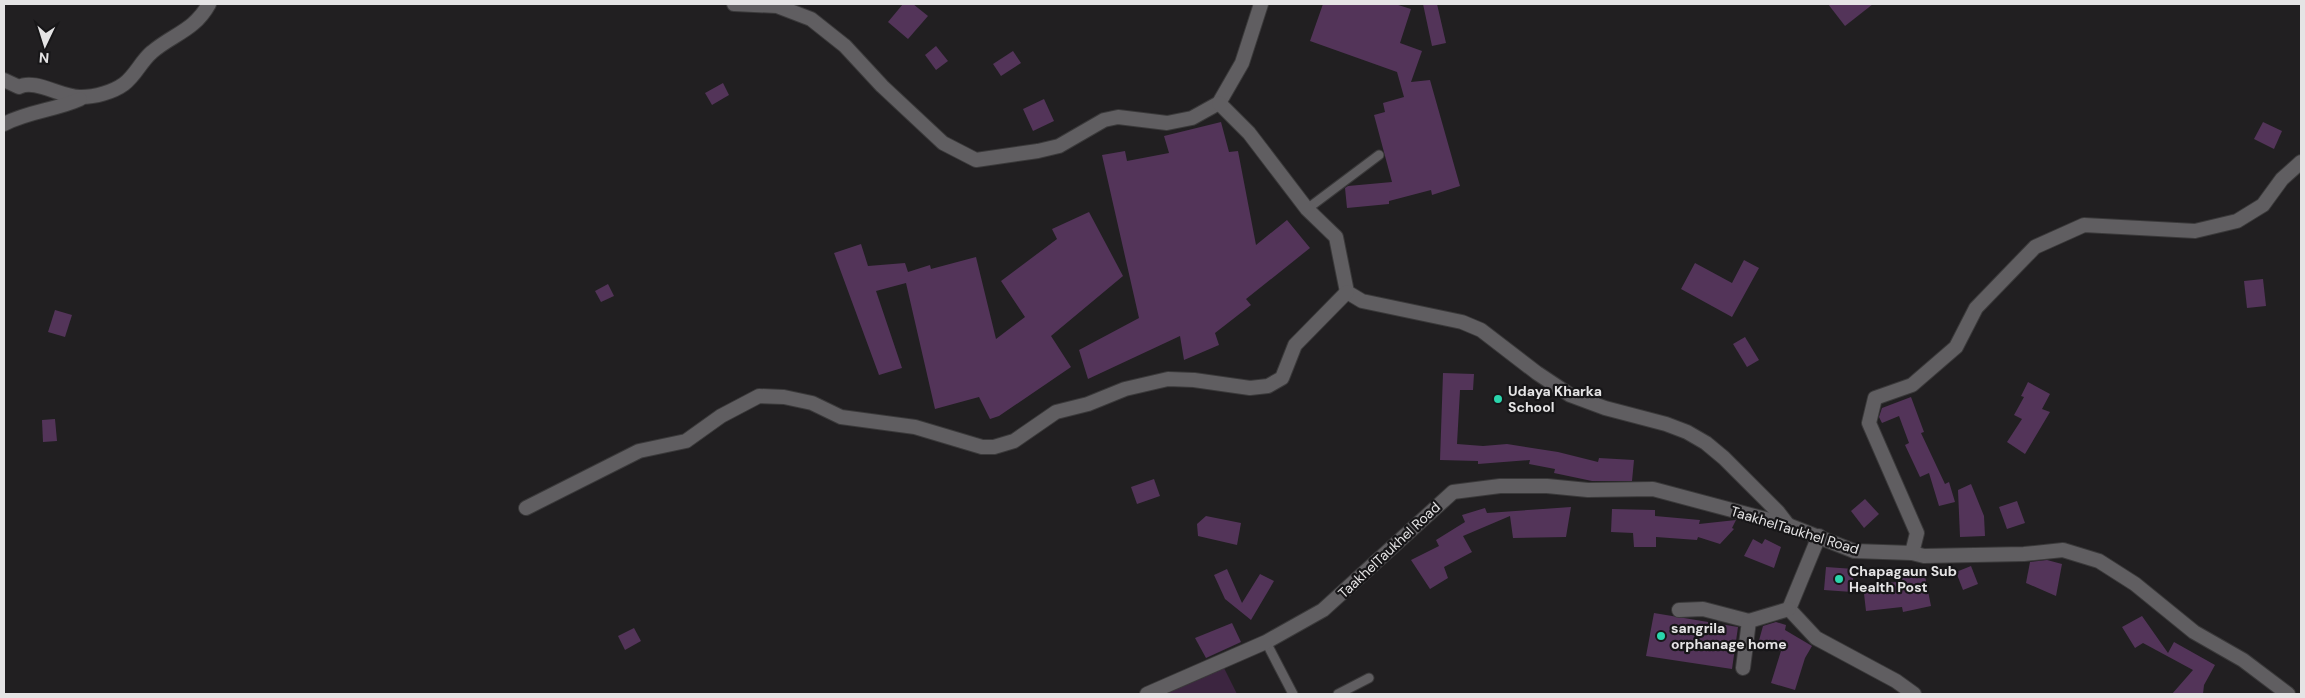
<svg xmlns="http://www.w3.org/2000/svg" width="2305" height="698" font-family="'DM Sans',sans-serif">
<rect width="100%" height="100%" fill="#211f21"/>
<polygon fill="#3c2540" points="1223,666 1237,694 1159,694"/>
<g fill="#533459">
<polygon points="903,4 913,4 928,16 908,39 888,22"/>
<polygon points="1323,4 1395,4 1411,9 1400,43 1422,51 1411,82 1430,80 1460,186 1432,195 1431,190 1389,201 1389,204 1347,208 1345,188 1348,186 1392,182 1374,115 1385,112 1383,103 1404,97 1397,72 1310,41"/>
<polygon points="1423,4 1437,4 1446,43 1432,46"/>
<polygon points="1828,4 1873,4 1845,26"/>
<polygon points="936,46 948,61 936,70 925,55"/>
<polygon points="1013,51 1021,63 1001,76 993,64"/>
<polygon points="723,83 729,95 712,105 705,93"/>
<polygon points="1044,99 1054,121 1033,131 1023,109"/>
<polygon points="1221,122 1229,152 1238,151 1256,245 1287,220 1310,248 1246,299 1251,305 1215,333 1219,345 1184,360 1180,336 1088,379 1079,350 1139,318 1102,155 1125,151 1127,161 1169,153 1164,136"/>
<polygon points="2263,122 2282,131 2274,149 2254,139"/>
<polygon points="1089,212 1123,276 1051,336 1071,367 999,416 990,419 979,397 935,409 906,283 876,291 902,368 879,375 834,253 861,244 868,266 905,263 908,272 930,265 931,269 976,257 996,339 1025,317 1001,281 1057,239 1052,229"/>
<polygon points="1744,260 1759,268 1732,317 1681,289 1695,263 1732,283"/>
<polygon points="2263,279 2266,306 2247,308 2244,281"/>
<polygon points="608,284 614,296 601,302 595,291"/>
<polygon points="55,310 72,315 65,337 48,332"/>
<polygon points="1745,337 1759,360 1747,367 1733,344"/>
<polygon points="1443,373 1474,374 1473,390 1460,390 1457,444 1483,446 1507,444 1558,452 1598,462 1599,458 1634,460 1632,481 1592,481 1554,473 1555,469 1529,464 1530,460 1478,464 1478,461 1440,460"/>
<polygon points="2028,382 2050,394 2042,409 2050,412 2025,454 2007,442 2022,419 2014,415 2024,397 2021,396"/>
<polygon points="1911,397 1924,432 1921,433 1945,484 1949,482 1955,502 1939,506 1929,473 1920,477 1905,445 1909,443 1899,416 1882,423 1879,417 1882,408"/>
<polygon points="55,419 57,441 43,442 42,420"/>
<polygon points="1154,479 1160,496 1137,504 1131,487"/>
<polygon points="1971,484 1984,516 1985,536 1960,537 1958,490"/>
<polygon points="1865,499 1879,514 1864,528 1851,511"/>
<polygon points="2017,501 2025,523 2007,529 1999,507"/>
<polygon points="1571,507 1566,537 1513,538 1510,516 1463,536 1472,552 1444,567 1448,578 1430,589 1411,560 1439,546 1436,540 1465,522 1462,515 1485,508 1487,513"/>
<polygon points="1612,509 1655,510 1655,516 1700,520 1699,524 1736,520 1732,528 1734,529 1720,544 1698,537 1697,540 1656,537 1656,547 1634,547 1633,533 1611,532"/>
<polygon points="1206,516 1241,523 1237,545 1198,536 1197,524"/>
<polygon points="1753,539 1762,544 1765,539 1781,547 1774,568 1744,556"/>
<polygon points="2047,560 2062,564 2056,596 2026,583 2030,562"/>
<polygon points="1971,566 1978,584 1963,590 1956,572"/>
<polygon points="1826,567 1854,569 1852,592 1824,590"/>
<polygon points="1227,569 1242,603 1260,574 1274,581 1251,620 1225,599 1214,575"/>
<polygon points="1924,571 1931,606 1903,612 1902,607 1866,611 1863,585 1897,582 1896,577"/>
<polygon points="1654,613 1738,627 1732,669 1646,656"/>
<polygon points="2142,616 2168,653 2174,642 2215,665 2204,685 2203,694 2172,694 2193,670 2143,643 2135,648 2122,627"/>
<polygon points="1776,622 1786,625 1785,630 1812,646 1805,658 1795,690 1771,683 1781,651 1758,644 1763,626"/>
<polygon points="1232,623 1241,642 1206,658 1195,638"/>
<polygon points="634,628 641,641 625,650 618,636"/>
</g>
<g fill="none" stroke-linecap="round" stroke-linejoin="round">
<defs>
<g id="service">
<polyline points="1307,209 1379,155"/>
<polyline points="1266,642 1293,694"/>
<polyline points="1338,694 1369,678"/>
</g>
<g id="minor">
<polyline points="734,4 777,6 811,19 845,46 882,86 943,143 976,160 1038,151 1059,146 1104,120 1118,117 1167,123 1192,118 1219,103 1242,63 1261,4"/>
<path d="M4,80L19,87C35,78 62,98 81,97C95,97 113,92 124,84C136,75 141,61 152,52C173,34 194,31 209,4"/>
<polyline points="1219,103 1249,133 1307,209 1336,237 1347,292 1362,301 1462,322 1481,330 1537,373 1570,395 1605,408 1666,424 1687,432 1706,443 1724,458 1778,512 1788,525"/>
<path d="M4,124C29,111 56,110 80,99"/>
<polyline points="526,508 639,451 686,441 721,416 759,396 784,397 812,403 841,417 915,427 982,447 994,447 1014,441 1056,412 1088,404 1125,389 1168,379 1194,380 1250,388 1268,386 1282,378 1295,345 1347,292"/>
<polyline points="1819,536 1789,609 1816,638 1896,681 1914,694"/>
<polyline points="1912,553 1924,556 2024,554 2063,550 2099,561 2135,584 2194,632 2243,660 2288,694"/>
<polyline points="1679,610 1703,609 1749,621"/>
<polyline points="1743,668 1749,621 1789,609"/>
<polyline points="1147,694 1266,642 1323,610 1453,492 1500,486 1547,486 1588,490 1653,489 1788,525 1854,551 1912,553 1917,533 1869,423 1875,398 1912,385 1956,347 1976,308 2035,247 2084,225 2195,231 2237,221 2263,205 2282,179 2301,162"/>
</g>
</defs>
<use href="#service" stroke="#3a393a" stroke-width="11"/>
<use href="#minor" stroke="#3a393a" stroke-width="16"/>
<use href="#service" stroke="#605e61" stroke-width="9"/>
<use href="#minor" stroke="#605e61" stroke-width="14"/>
</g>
<g fill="#2ad5ac" stroke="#171618" stroke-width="2">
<circle cx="1498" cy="399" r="5"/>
<circle cx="1839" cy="579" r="5"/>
<circle cx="1661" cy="636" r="5"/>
</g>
<g text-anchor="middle" stroke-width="4.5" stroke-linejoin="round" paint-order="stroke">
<g font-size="14" font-weight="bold" fill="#e5e4e5" stroke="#171618" text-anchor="start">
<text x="1508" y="396">Udaya Kharka<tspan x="1508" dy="16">School</tspan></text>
<text x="1849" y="576">Chapagaun Sub<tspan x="1849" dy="16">Health Post</tspan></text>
<text x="1671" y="633">sangrila<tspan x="1671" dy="16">orphanage home</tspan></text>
</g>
<g font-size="14" fill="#e5e4e5" stroke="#171618">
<text transform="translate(1795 530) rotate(17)" y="5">TaakhelTaukhel Road</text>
<text transform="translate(1389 550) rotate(-43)" y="5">TaakhelTaukhel Road</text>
</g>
</g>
<rect width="2305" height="698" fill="none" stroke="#e5e4e5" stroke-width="10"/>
<g transform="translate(45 45) rotate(184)" stroke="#171618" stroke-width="4" paint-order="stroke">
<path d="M0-4L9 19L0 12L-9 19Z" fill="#e5e4e5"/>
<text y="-8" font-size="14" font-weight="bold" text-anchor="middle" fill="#e5e4e5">N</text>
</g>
</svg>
